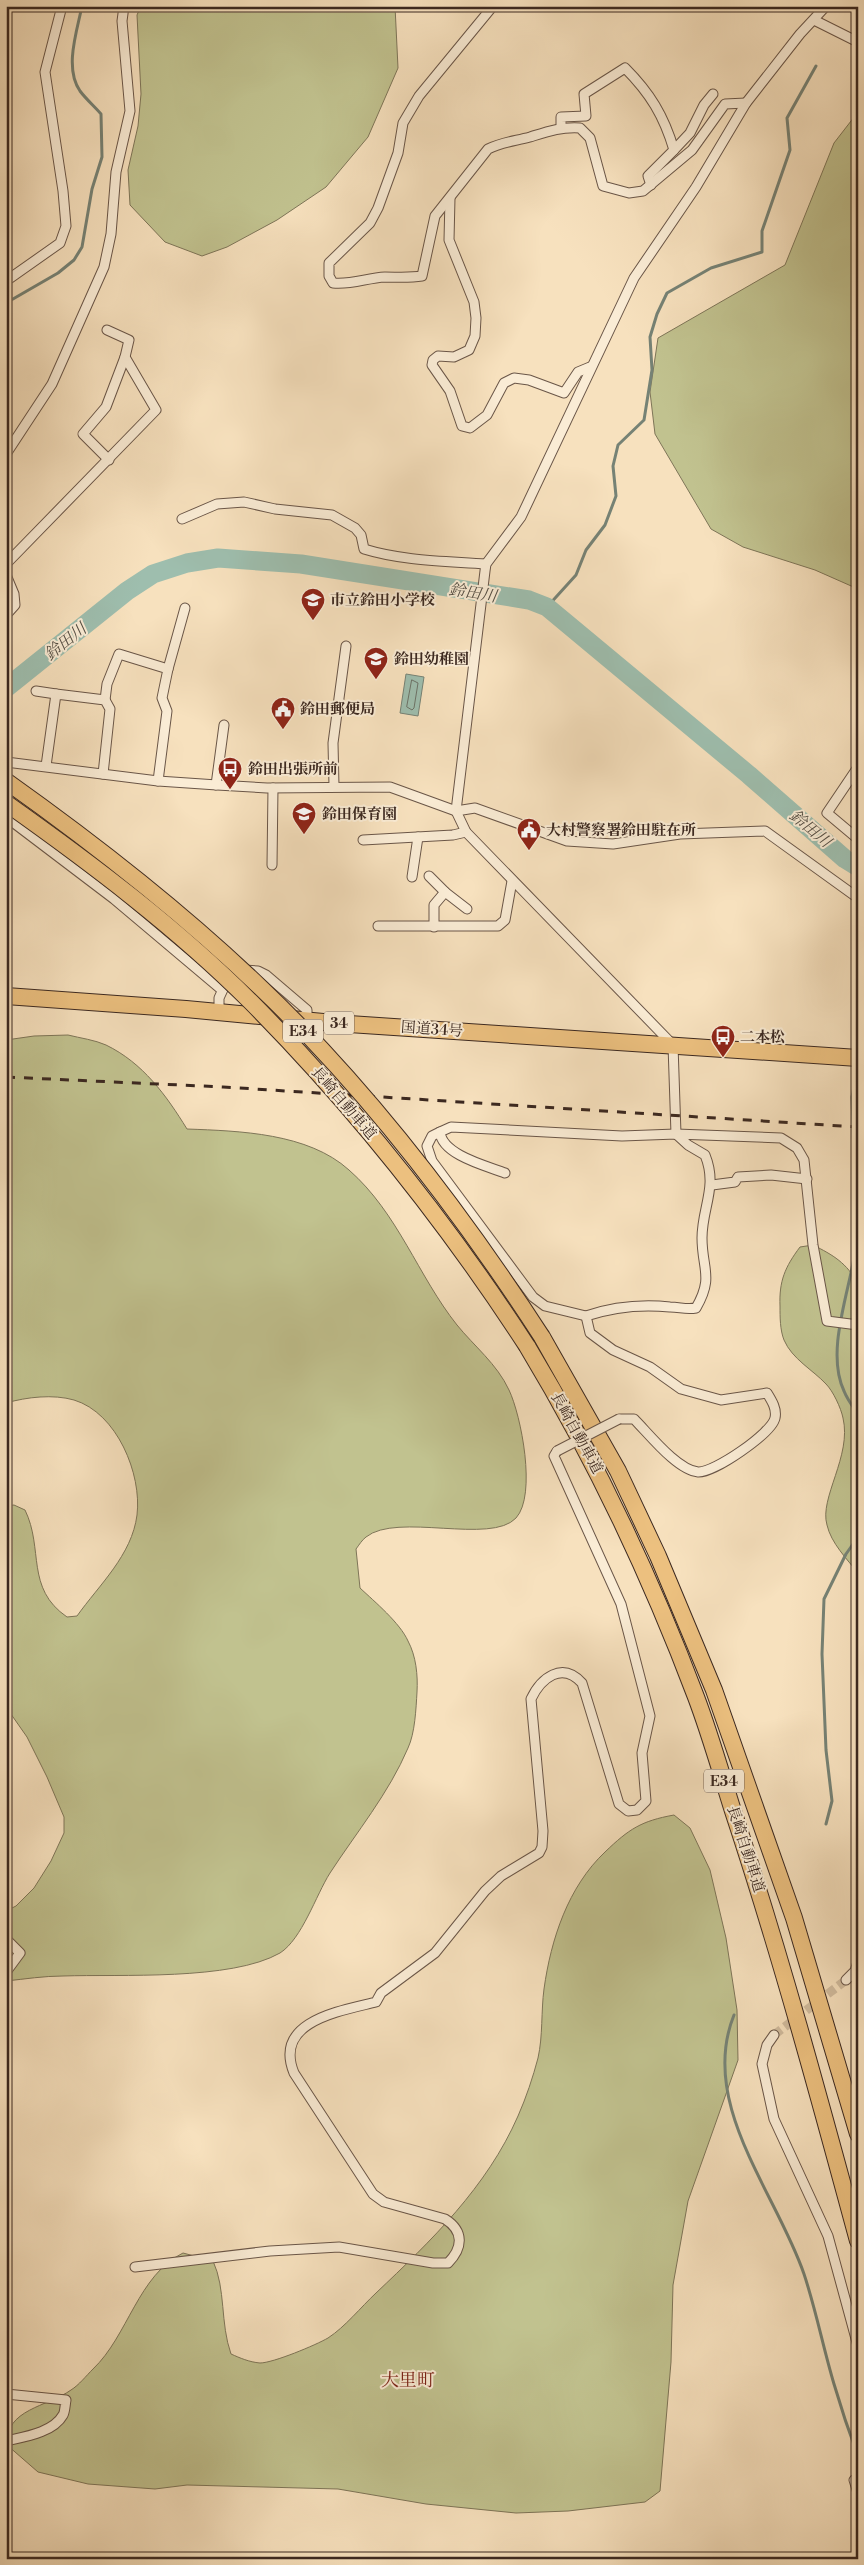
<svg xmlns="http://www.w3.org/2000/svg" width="864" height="2565" font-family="'Libre Bodoni','Noto Serif JP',serif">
<rect width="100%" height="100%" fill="#f7e1be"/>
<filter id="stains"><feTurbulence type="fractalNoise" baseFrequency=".004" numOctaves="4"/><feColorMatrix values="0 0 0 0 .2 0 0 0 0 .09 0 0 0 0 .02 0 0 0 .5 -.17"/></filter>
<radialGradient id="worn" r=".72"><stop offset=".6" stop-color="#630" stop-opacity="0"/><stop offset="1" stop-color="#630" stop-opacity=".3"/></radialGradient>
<g fill="#c1c28f" stroke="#7e7558">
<polygon points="141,6 395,6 398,68 368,137 326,187 277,220 227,247 202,256 165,242 130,205 128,170 138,126 141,94 137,15"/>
<polygon points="858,112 858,589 815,570 743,547 711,529 655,434 650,392 658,338 785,265 834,143"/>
<path d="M68,1035C80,1038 95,1040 106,1045C143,1063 166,1095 187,1129C240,1131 308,1133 349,1170C398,1213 418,1276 457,1325C474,1346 497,1364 509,1390C521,1415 537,1495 516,1518C491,1545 397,1512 366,1537C362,1540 359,1545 356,1549L360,1588C375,1602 400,1623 408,1641C416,1656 418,1675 417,1692C416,1709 415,1733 408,1748C389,1793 356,1833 330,1873C316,1895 302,1939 280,1953C231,1981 120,1974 63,1976C44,1976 25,1979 6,1981V1911L16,1906L34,1888L51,1861L64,1833V1817L47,1777L27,1737L6,1707V1506L14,1505L25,1510C44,1549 25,1588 67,1617L77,1616C99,1585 132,1555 137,1515C142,1474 117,1413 74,1400C53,1394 27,1397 6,1403V1040L34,1036Z"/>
<path d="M813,1245C833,1255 847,1263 858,1284V1573C847,1559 831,1543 827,1525C819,1498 852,1456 843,1418C841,1408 833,1391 826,1384C813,1370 792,1359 784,1340C780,1330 780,1317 780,1306C779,1281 785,1267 800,1247Z"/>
<path d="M674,1815L690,1828L710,1870L726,1938L737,2010L738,2060L688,2201L673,2285L671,2362L660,2491L645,2502L568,2511L516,2513L426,2504L338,2489L187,2485L155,2489L88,2484L38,2472L7,2445C5,2409 47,2407 71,2390C79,2385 86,2376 93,2369C128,2336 138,2275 183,2253L213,2261C226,2289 220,2323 231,2354C240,2358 249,2362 260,2363C273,2363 316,2345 328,2338C345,2327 361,2307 376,2293C431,2241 487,2187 518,2116C526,2098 533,2077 538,2058C543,2036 541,2011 544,1989C551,1939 568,1887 605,1852C629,1829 641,1821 674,1815Z"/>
</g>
<polygon fill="#9ebeae" stroke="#768275" points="406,674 424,677 418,716 400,713"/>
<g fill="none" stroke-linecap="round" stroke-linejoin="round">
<polygon stroke="#6c7367" stroke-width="1" points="412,680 418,683 414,708 412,710 407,707"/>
<g stroke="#768275" stroke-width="3">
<path d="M6,303L58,273L74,260L82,247L92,189L102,157L101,114C94,106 86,99 80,91C64,68 77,31 82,6"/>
<polyline points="547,607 576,575 586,550 605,525 616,496 613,466 618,445 644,420 652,370 650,337 657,314 667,293 711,268 762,252 762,231 790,150 787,118 816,66"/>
<path d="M858,1065L852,1097L857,1239C853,1283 824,1349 844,1391C847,1399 853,1407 858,1414"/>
<polyline points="826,1824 832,1801 826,1750 822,1654 824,1599 846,1554 858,1537"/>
<path d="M734,2015C698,2104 777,2194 804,2274C816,2310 823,2347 834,2384C841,2408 849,2432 858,2456"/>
</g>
<polyline stroke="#9ebeae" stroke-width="19" points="6,688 127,591 153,574 187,563 218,558 301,564 529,600 547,607 749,775 845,859 858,867"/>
<polyline stroke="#d1bc9e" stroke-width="9" stroke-dasharray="9 4.5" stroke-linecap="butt" points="774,2035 846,1980"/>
<defs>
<g id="street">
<path d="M493,6L419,96L403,123L398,153L378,208L370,223L329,263V276L333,283C351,285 367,278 385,277C398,277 409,278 422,276L435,216L488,149C502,142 515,141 530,137C549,131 560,127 580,128L590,138L603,186L629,193L643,191L692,150L725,104L746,103"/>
<polyline points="814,20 858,42"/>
<path d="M561,127V117L586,116L584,94L625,68C650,93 664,116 674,150L648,176L651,185"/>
<polyline points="674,150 690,133 704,105 713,94"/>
<polyline points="450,198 449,240 474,302 476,318 475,336 469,350 454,357 438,356 433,360 432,365 450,391 462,426 470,428 487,415 504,383 514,378 529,380 564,393 578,372 590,367"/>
<polyline points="6,281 60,243 66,226 63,191 45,72 62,6"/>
<polyline points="6,454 52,384 104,267 111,234 116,172 130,111 122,21 124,6"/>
<polyline points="109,460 83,434 106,407 125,357"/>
<path d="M182,519L217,504L244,502L275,509L332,515L355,528L361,535L364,549C403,561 445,561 486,564"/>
<polyline points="6,564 156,410 125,357 129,340 107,330"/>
<polyline points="6,575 14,594 15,605 6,615"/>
<polyline points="168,669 185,608"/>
<polyline points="36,691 56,694"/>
<polyline points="105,700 107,684 119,654 168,669 162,698 167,711 158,781"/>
<polyline points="6,762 158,781 217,785 267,788 390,787 456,811 475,808 567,841 613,844 680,834 765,831 858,898"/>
<polyline points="46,766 56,694 105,700 110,709 103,774"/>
<polyline points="858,767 827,813 858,839"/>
<polyline points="216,785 224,725"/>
<polyline points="334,786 333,743 346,646"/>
<polyline points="6,817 114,899 222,990"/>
<polyline points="363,840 453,835 466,832"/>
<polyline points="272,865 273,788"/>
<polyline points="429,876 445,892"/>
<polyline points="412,877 418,837"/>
<polyline points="378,926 498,926 505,920 512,881"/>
<polyline points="434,927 434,905 445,892 467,909"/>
<polyline points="244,970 258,971 266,975 307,1010 307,1020"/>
<polyline points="219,1012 219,998 225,985"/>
<polyline points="440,1132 432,1136 427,1146 432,1161 533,1297 545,1306 586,1316"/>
<path d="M505,1173C487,1166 442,1155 440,1132L451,1127L622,1136L676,1134L781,1138L797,1148L804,1160L813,1245L827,1321L858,1325"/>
<polyline points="712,1185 735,1182 738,1177 771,1175 807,1179"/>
<path d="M619,1419H634C649,1434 677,1470 698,1472C714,1473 772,1433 775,1418C777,1409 772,1401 767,1393L721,1400L681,1389L650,1367L613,1350L590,1333L586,1316C613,1307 641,1304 670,1307C680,1307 686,1310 696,1308C714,1277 702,1269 702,1238C702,1207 718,1187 705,1155L688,1145L676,1134L673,1045L466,832L456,811L485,571L486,564L521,517L634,278L696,187L746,103L800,34L826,6"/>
<polyline points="6,1939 20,1953 6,1972"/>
<polyline points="846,1980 855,1971 858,1962"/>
<polyline points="774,2035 767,2045 762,2064 774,2119 828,2236 858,2346"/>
<path d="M135,2267L270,2251L339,2247L433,2263H448C463,2248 464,2231 445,2219L384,2202L373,2194L294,2073C273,2021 340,2011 376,2002L381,1993L435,1953L485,1891L501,1876L539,1853L542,1847L543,1831L531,1699C541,1678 562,1661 582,1683L619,1804L628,1811L637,1810L646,1801L642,1753L650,1716L621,1604L554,1456L557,1451"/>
<path d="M6,2394L66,2400C65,2405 65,2412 63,2415C53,2433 23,2437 6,2441"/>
<polyline points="854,2480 858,2493"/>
</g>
<g id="highway">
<polyline points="6,996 186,1009 334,1023 858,1058"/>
<polyline points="542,1337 618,1471 658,1556 714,1690 794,1918 858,2134"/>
<path d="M527,1346C594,1457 650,1575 696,1697C710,1734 721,1773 733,1811C780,1953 819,2097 858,2241"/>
</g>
</defs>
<use href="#street" stroke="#6a5648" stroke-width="11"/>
<use href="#highway" stroke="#3b2820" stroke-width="18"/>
<use href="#street" stroke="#faecd5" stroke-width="9"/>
<use href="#highway" stroke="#ecc07f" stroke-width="16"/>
<polyline stroke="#3b2820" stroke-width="3" stroke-dasharray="9 9" stroke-linecap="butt" points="6,1077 223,1087 858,1127"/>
<defs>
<polyline id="street-bridge" points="557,1451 619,1419"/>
<g id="highway-bridge">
<path d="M6,781C96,845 182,912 261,988C370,1092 461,1212 542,1337"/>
<path d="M6,803C92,864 177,928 251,1002C357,1109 445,1220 527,1346"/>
</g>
</defs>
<use href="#street-bridge" stroke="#6a5648" stroke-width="11" stroke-linecap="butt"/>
<use href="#highway-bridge" stroke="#3b2820" stroke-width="18" stroke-linecap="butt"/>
<use href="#street-bridge" stroke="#faecd5" stroke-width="9"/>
<use href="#highway-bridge" stroke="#ecc07f" stroke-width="16"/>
</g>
<defs>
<symbol id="school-pin" viewBox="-11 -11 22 30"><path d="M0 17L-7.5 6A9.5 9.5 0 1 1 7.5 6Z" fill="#8f2418" stroke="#faecd5"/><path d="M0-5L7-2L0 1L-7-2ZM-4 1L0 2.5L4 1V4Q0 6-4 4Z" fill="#fff"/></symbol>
<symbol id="civic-pin" viewBox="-11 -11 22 30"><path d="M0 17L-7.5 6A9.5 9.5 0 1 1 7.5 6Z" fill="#8f2418" stroke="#faecd5"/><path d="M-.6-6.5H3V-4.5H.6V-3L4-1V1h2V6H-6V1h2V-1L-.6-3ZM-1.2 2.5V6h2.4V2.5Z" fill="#fff"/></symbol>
<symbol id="bus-pin" viewBox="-11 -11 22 30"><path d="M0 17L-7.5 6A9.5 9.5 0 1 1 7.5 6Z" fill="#8f2418" stroke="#faecd5"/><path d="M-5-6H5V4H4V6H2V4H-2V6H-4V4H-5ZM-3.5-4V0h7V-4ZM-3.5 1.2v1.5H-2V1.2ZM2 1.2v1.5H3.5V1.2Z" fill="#fff"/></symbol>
</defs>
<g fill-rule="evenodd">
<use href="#school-pin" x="299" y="586" width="28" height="38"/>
<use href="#school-pin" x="362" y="645" width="28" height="38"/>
<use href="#civic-pin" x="269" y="695" width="28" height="38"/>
<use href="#bus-pin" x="216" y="755" width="28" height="38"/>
<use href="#school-pin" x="290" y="800" width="28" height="38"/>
<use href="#civic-pin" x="515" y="816" width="28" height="38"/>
<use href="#bus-pin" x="709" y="1023" width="28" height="38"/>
</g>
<g text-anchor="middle" stroke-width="4" stroke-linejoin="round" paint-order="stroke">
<g fill="#faecd5" stroke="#746356" stroke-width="1">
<rect x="324" y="1011.5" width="30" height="23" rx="4"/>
<rect x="283" y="1019.5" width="40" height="23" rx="4"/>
<rect x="704" y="1769.5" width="40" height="23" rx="4"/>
</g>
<g font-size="14" font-weight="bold" fill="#3b2820">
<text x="339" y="1028">34</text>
<text x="303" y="1036">E34</text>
<text x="724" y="1786">E34</text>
</g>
<g font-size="15" font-weight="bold" fill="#3b2820" stroke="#faecd5" text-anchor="start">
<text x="330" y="605">市立鈴田小学校</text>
<text x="394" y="664">鈴田幼稚園</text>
<text x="300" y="714">鈴田郵便局</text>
<text x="248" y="774">鈴田出張所前</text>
<text x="322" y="819">鈴田保育園</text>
<text x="546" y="835">大村警察署鈴田駐在所</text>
<text x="740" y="1042">二本松</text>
</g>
<g font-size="15" fill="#3b2820" stroke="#faecd5">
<text transform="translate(432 1029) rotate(4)" y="5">国道34号</text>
<text transform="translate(344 1103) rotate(49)" y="5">長崎自動車道</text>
<text transform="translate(577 1433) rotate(61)" y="5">長崎自動車道</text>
<text transform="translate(746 1849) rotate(72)" y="5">長崎自動車道</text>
</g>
<g font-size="16" font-style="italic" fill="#544e44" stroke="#faecd5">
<text transform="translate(473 592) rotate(9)" y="6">鈴田川</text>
<text transform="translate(65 641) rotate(-39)" y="6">鈴田川</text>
<text transform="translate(811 828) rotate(40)" y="6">鈴田川</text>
</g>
<g font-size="18" fill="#7a1f14" stroke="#faecd5">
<text x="408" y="2386">大里町</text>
</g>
</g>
<rect width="864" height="2565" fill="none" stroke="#f7e1be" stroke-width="25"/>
<rect x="8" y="8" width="849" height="2550" fill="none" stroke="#3b2820" stroke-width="2.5"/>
<rect x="12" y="12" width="839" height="2540" fill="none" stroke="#3b2820"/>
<rect width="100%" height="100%" filter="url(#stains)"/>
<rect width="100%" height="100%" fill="url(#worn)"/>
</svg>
